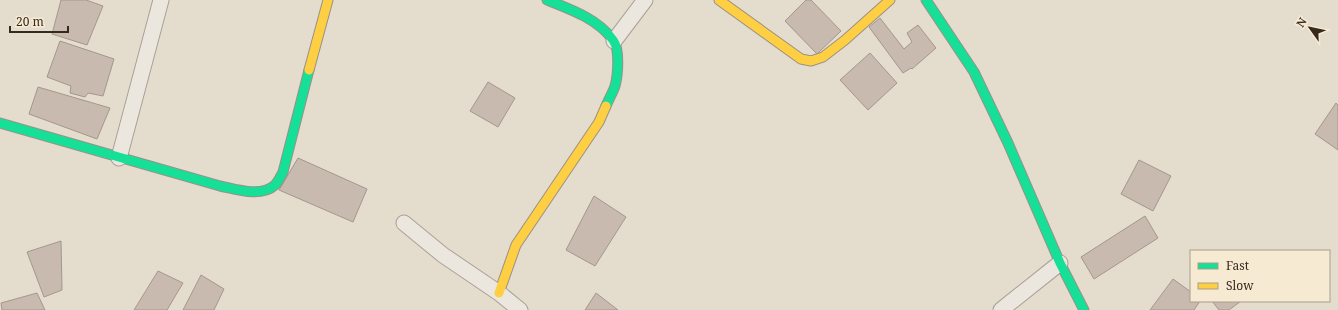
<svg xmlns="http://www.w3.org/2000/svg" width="1338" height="310" font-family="'Noto Serif',serif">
<rect width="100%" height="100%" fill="#e4dccd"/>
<g fill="#c8baae" stroke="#a4978c">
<polygon points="61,0 86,0 103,6 87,45 52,34"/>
<polygon points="806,0 811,0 841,31 817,54 785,21"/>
<polygon points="880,18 904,49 912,42 907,33 918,25 936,48 912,69 911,68 903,73 869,27"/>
<polygon points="60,41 114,59 103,96 88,93 85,97 70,93 71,86 47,77"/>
<polygon points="870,53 897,83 868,110 840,80"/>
<polygon points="488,82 515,98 498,127 470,111"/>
<polygon points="38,87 110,108 97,139 29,114"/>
<polygon points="1336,103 1338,105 1338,150 1315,134"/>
<polygon points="298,158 367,189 353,222 279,190"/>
<polygon points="1139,160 1171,176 1153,211 1121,194"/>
<polygon points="594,196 626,217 595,266 566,250"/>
<polygon points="1145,216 1158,238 1094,279 1081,257"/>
<polygon points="61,241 62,290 44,297 27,252"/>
<polygon points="158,271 183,283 167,310 134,310"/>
<polygon points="201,275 224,289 214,310 183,310"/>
<polygon points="1173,279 1191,292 1191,301 1200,301 1194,310 1150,310"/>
<polygon points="37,293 45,310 2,310 1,303"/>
<polygon points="596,293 618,310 585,310"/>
<polygon points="1212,301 1241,301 1229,310 1219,310"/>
</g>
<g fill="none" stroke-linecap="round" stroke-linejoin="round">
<defs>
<g id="street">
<polyline points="614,41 645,0"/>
<polyline points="119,158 161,0"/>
<polyline points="404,223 443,255 499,293 520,310"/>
<polyline points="1001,310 1060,263"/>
</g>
<g id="fast">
<path d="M547,0C570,9 598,19 613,40C620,49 618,75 615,86C613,92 609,99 606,106"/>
<polyline points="926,0 974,72 1008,143 1060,263 1084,310"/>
<path d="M0,123L220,186C235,189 261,198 275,185C278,182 281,176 283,172L309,70"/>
</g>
<g id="slow">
<polyline points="719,0 801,59 811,61 823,57 845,40 890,0"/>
<polyline points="309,70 328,0"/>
<polyline points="499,293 516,245 599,122 606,106"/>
</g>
</defs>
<use href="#street" stroke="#a9a196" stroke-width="17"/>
<use href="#fast" stroke="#999186" stroke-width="11"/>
<use href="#slow" stroke="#999186" stroke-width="11"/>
<use href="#street" stroke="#ece7de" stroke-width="15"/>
<use href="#fast" stroke="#16e098" stroke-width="9"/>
<use href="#slow" stroke="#ffcf43" stroke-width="9"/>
</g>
<rect x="1190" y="250" width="140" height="52" fill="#f6ead3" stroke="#aa9d8b"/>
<rect x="1198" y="263" width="20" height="6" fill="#16e098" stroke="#aa9d8b"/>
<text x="1226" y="270" font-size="12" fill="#38291e">Fast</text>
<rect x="1198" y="283" width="20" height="6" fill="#ffcf43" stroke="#aa9d8b"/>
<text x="1226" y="290" font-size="12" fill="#38291e">Slow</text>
<g transform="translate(1310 28) rotate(303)" stroke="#f6ead3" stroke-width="3" paint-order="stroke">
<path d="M0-3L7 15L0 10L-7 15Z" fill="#38291e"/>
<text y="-6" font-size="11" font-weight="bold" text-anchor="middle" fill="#38291e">N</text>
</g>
<path d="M10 26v6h58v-6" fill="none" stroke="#38291e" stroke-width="2"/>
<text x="16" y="26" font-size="12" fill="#38291e" stroke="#f6ead3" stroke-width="3" paint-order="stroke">20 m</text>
</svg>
